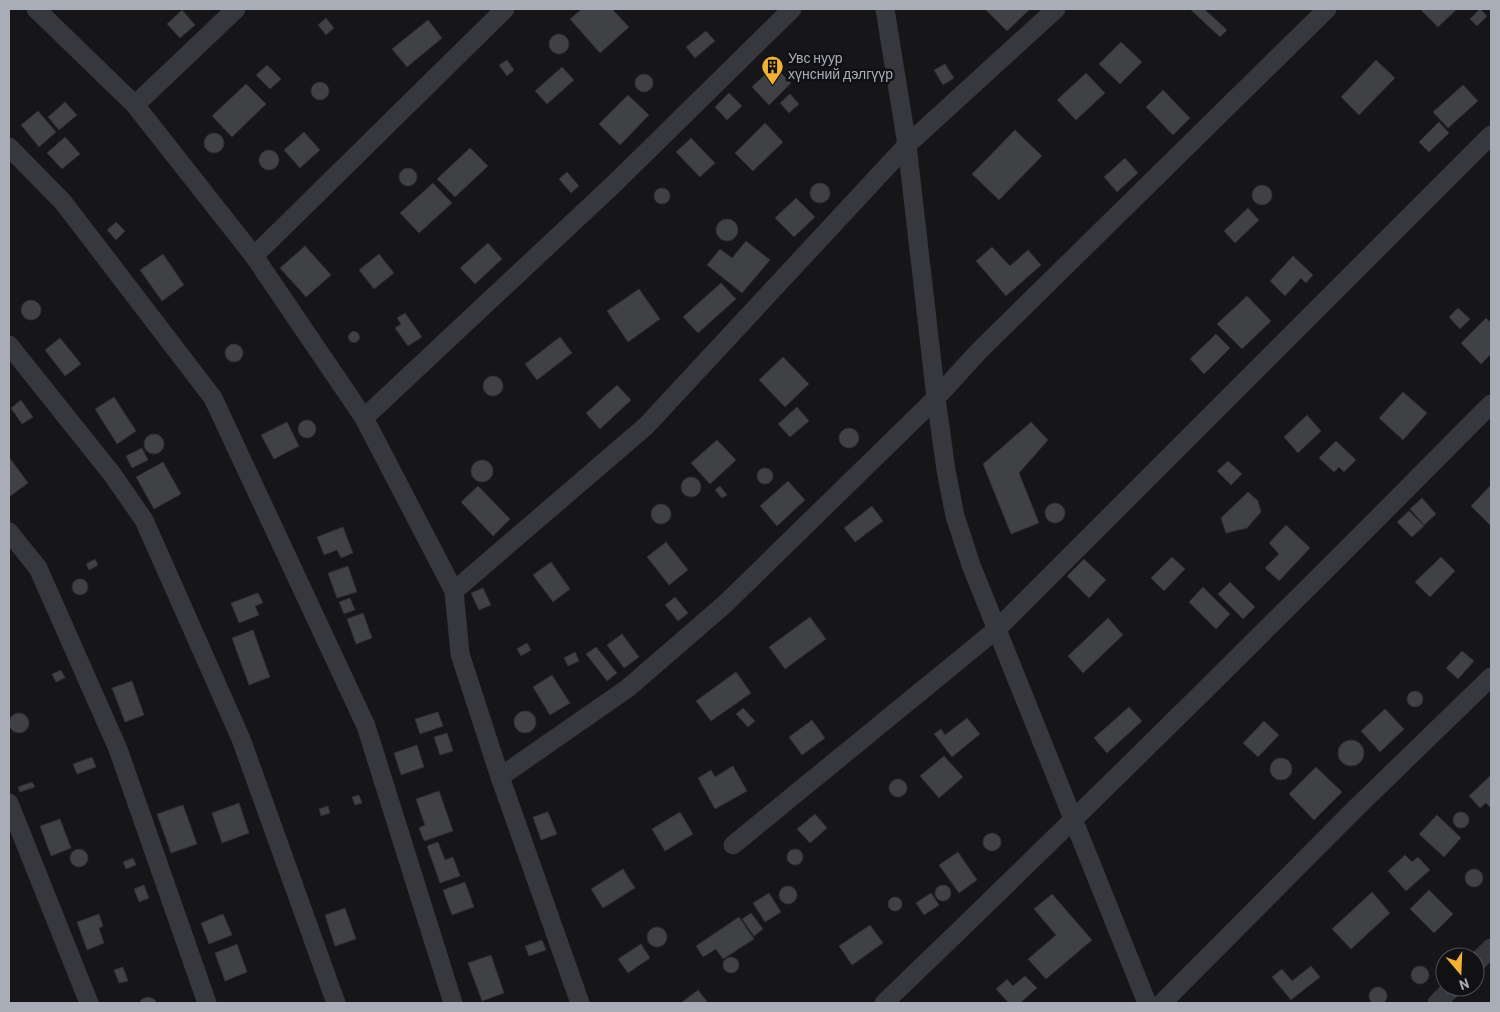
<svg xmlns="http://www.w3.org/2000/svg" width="1500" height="1012" font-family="Barlow,sans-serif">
<rect width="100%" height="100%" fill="#161618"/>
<g fill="#404145" stroke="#303034">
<polygon points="582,9 612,9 629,27 600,53 570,19"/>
<polygon points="985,9 1028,9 1029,10 1007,31"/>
<polygon points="1192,9 1204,9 1227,30 1220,37 1191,10"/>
<polygon points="1420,9 1454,9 1456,10 1438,27"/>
<polygon points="1480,9 1487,16 1477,26 1470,19"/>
<polygon points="182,10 195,25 180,38 167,24"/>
<polygon points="326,18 334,28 326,35 318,25"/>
<polygon points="428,20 442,38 407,67 392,49"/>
<polygon points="706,31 715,41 695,58 686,47"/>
<circle cx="559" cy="44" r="10"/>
<polygon points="1121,42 1142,62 1120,84 1099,64"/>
<polygon points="507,60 514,70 507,76 499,65"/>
<polygon points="1376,60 1395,78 1359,115 1341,97"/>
<polygon points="945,64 954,78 943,85 934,70"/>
<polygon points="267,65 281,79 270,89 256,75"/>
<polygon points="774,66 791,83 769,105 752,87"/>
<polygon points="562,67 574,80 547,104 535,91"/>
<polygon points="1086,73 1105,93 1076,120 1057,100"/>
<circle cx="644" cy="83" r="9"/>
<circle cx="320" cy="91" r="9"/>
<polygon points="246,84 266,104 232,137 212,116"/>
<polygon points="1463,85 1478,101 1448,128 1433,112"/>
<polygon points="1163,90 1190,118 1173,135 1146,107"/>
<polygon points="729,93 742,106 727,120 715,107"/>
<polygon points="790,94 799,104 789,113 780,103"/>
<polygon points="628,95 649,115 620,145 599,124"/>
<polygon points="65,102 77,115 59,130 48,117"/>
<polygon points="38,111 56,132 39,147 21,125"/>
<polygon points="1439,122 1449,133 1429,152 1419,142"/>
<polygon points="765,123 783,142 753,171 735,153"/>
<polygon points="1015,130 1042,156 999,200 972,174"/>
<polygon points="304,132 320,150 300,168 284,150"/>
<circle cx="214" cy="143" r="10"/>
<polygon points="65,137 80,154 62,169 47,153"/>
<polygon points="691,138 715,163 700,177 676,152"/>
<polygon points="470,148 488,166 455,197 437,179"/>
<circle cx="269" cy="160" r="10"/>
<polygon points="1125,158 1138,173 1117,192 1104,177"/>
<circle cx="408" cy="177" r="9"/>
<polygon points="567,172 579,186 571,193 559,179"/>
<polygon points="433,183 452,203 419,233 400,213"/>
<circle cx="820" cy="193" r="10"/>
<circle cx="1262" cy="195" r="10"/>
<circle cx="662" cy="196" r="8"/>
<polygon points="796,198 815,217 794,237 775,218"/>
<polygon points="1248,208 1259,220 1235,243 1224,231"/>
<circle cx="727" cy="230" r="11"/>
<polygon points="116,222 125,231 116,240 107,230"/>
<polygon points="746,241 770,260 742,293 707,265 720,249 732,258"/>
<polygon points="488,243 502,259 475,284 460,268"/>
<polygon points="305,246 331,275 306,297 280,268"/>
<polygon points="992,247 1010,266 1028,250 1041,265 1006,296 976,261"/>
<polygon points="163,254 184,285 162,301 140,270"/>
<polygon points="379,254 394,273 374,289 359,270"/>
<polygon points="1293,256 1313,275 1306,283 1301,278 1285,296 1270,281"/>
<polygon points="721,283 736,299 698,333 683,317"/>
<polygon points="639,289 660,319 628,342 607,311"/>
<polygon points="1247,296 1271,321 1242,349 1217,324"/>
<circle cx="31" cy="310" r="10"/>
<polygon points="1458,308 1470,319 1460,329 1449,317"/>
<polygon points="405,313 422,337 408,346 395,328 401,324 397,318"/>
<polygon points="1486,318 1491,323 1491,354 1481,364 1461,343"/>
<circle cx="354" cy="337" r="5.5"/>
<polygon points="1216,334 1230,348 1204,374 1190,359"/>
<polygon points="560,337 572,353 537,380 525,364"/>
<polygon points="60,338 81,364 65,376 45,350"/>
<circle cx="234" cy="353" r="9"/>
<polygon points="783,357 809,384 785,407 759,380"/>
<circle cx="493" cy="386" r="10"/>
<polygon points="617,385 631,400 600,429 586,413"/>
<polygon points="1403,392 1427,413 1403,440 1379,418"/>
<polygon points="114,397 136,431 117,444 95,409"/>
<polygon points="21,400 33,417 22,424 11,408"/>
<polygon points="797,407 809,421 790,437 778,424"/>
<polygon points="1307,415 1321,431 1298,453 1284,437"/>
<circle cx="307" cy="429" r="9"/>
<polygon points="287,422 299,446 274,459 261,435"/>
<polygon points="1031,422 1048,440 1019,473 1039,523 1011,534 983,464"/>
<circle cx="849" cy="438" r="10"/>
<circle cx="154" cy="444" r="10"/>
<polygon points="717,440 736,460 710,484 691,463"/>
<polygon points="1336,441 1356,460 1344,472 1339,467 1334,472 1319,458"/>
<polygon points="142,448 148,460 132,468 126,456"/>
<polygon points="9,457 28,483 9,497"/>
<circle cx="482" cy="471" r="11"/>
<polygon points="1228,461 1242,474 1231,485 1217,471"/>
<polygon points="163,462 181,494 154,509 136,477"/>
<circle cx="765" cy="476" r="8"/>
<circle cx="691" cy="487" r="10"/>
<polygon points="788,481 805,500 777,526 760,506"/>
<polygon points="1491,485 1491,526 1471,506"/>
<polygon points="478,486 510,519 493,536 461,502"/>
<polygon points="720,486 727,495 722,498 715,490"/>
<polygon points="1248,492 1258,501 1261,512 1247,528 1226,533 1221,518"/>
<polygon points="1422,498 1436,514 1424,525 1410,509"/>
<circle cx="1055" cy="513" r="10"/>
<circle cx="661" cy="514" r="10"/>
<polygon points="872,506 883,521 855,542 844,528"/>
<polygon points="1409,511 1424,526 1412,537 1397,522"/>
<polygon points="1286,525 1310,548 1279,581 1265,568 1279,554 1269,543"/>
<polygon points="343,527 353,553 341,558 337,550 324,555 317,537"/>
<polygon points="666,542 688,570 669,585 647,557"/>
<polygon points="1172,557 1185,569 1164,591 1151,578"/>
<polygon points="1441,557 1455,571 1430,597 1415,582"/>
<polygon points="95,559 98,565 89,570 86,564"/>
<polygon points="1084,559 1106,580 1089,598 1067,576"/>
<polygon points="551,562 570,589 553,602 533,575"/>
<polygon points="348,566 357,592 337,598 328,573"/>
<circle cx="80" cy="587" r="8"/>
<polygon points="1230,582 1255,607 1243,619 1218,594"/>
<polygon points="1203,587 1230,614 1216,629 1189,602"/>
<polygon points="483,588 491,605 479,610 471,593"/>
<polygon points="258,593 263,603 255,606 259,615 239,623 231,603"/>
<polygon points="675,597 688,613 678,621 665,605"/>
<polygon points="350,598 355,610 344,614 339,602"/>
<polygon points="363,613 372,638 356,644 347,619"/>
<polygon points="810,617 826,639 785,669 769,647"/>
<polygon points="1108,618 1123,635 1083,673 1068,656"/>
<polygon points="253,630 270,677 249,685 232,638"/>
<polygon points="622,634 639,657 624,668 607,645"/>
<polygon points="527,643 531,650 521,656 517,649"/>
<polygon points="596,647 617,673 607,681 586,654"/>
<polygon points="1462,651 1474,661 1458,679 1446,668"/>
<polygon points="575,652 579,661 568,666 564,658"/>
<polygon points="61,670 65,678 56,682 52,674"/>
<polygon points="736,672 751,693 711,721 696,701"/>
<polygon points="552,675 570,703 550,715 533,687"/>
<polygon points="132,681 144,715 125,722 112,688"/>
<circle cx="1415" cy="699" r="8"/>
<polygon points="1129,707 1142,721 1107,753 1094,738"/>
<polygon points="743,708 755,721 748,727 736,714"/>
<polygon points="1385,709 1404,729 1380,752 1361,731"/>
<circle cx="525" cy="722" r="11"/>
<polygon points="438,712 443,726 420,734 415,719"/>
<circle cx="19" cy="723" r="10"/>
<polygon points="967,718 980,734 952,757 934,734 941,729 945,735"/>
<polygon points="812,720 825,738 802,755 789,737"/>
<polygon points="1264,721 1279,735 1258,757 1243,743"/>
<polygon points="447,733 453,751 440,755 434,737"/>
<circle cx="1351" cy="753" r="13"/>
<polygon points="417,745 424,767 401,775 394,753"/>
<polygon points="944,756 963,777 939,798 920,776"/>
<polygon points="92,757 96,767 77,774 73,764"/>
<circle cx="1281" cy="769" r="11"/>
<polygon points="733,766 747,791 715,809 698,778 711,770 715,777"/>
<polygon points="1316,767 1342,792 1314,820 1289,794"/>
<polygon points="1491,775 1491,808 1486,803 1480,808 1469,796"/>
<circle cx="898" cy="788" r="9"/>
<polygon points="32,782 35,787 20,792 18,787"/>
<polygon points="439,791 453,831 424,841 419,828 425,825 416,799"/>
<polygon points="359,795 362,803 355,805 352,797"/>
<polygon points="239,803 249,833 222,843 212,813"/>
<polygon points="183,805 197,844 171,853 157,814"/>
<polygon points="328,806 330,813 321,816 319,809"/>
<polygon points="548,812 557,834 541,840 533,817"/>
<polygon points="680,812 693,834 665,851 652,829"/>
<circle cx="1461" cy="820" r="8"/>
<polygon points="815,814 827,828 810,843 797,829"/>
<polygon points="1437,815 1461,838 1444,857 1419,834"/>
<polygon points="60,819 71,848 51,856 40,826"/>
<circle cx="992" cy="842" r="9"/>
<polygon points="438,842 445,860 453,857 460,876 440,883 427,846"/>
<circle cx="795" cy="857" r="8"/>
<circle cx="79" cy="858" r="9"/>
<polygon points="958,852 977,880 959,893 939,865"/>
<polygon points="1405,855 1412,862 1418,857 1430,870 1406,891 1388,871"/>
<polygon points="133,858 136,865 126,869 123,862"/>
<polygon points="623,869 635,888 603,908 591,889"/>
<circle cx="1474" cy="878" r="9"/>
<polygon points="465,882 474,907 452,915 443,890"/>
<polygon points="144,885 149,898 139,902 134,889"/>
<circle cx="943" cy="893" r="8"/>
<circle cx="788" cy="895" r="9"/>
<polygon points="1429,890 1453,914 1434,933 1410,909"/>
<polygon points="1372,892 1390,913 1351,949 1332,929"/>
<polygon points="769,893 781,912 765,922 753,903"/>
<polygon points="931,893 939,905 924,915 916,903"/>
<polygon points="1052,894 1092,940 1046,979 1028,959 1056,935 1034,909"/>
<circle cx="895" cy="904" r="7"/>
<polygon points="345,908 356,939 335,946 325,915"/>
<polygon points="751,913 763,929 754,936 742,919"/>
<polygon points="99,914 103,926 99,928 104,943 87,950 77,922"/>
<polygon points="223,914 232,935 209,944 201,923"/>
<polygon points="739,917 754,939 723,959 716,949 703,957 696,946"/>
<polygon points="870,925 883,943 852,965 839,946"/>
<circle cx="657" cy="937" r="10"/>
<polygon points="542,940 546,950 529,956 525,946"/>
<polygon points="237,944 247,972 225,981 215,953"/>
<polygon points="641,944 650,958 628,973 618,959"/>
<polygon points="491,955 504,993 482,1001 468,963"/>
<circle cx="731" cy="965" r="8"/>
<polygon points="1311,966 1320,977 1291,1000 1272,977 1282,969 1292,981"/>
<circle cx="1420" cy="975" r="9"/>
<polygon points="123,967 128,981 119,983 114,970"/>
<polygon points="1025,976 1037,988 1020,1003 1009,1003 996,989 1007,979 1013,986"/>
<circle cx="1378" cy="996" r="9"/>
<polygon points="698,990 708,1003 681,1003"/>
<polygon points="148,997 154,999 157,1003 139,1003 142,999"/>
</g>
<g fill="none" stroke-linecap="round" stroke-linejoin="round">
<g stroke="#37383d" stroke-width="19">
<polyline points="36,9 135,105 254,256 364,418 454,591 460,654 500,777 580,1003"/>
<polyline points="885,9 907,145 936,398 946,470 955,516 971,565 1147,1003"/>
<polyline points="135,105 236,9"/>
<polyline points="9,147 63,202 213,398 366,726 453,1003"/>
<polyline points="254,256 505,9"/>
<polyline points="9,345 112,474 144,520 241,739 336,1003"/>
<polyline points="364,418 615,183 792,9"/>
<polyline points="9,532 38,568 118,749 207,1003"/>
<polyline points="454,591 646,426 907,145 1056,9"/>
<polyline points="500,777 628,688 725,604 936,398 979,351 1327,9"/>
<polyline points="9,803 89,1003"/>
<polyline points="733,845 997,629 1491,135"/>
<polyline points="1475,964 1491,948"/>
<path d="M884,1003C1089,806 1291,606 1491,404"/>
<polyline points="1162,1003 1356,808 1491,677"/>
<polyline points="1437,1003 1453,987"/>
</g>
</g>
<defs>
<symbol id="building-pin" viewBox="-11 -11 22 30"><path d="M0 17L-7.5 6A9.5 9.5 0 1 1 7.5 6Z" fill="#f2b134" stroke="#111113"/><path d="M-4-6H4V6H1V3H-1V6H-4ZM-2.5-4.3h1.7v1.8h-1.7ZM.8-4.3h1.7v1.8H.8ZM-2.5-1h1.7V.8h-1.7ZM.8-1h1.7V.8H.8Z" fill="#111"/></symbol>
</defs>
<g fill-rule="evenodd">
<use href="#building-pin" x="760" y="54" width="25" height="34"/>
</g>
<g text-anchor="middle" stroke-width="5" stroke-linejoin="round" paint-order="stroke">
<g font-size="14" fill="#a8adb8" stroke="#111113" text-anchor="start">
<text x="788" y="63">Увс нуур<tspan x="788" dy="16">хүнсний дэлгүүр</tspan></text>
</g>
</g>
<rect width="1500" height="1012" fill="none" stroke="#a8adb8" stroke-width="20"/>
<g transform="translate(1460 972) rotate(161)"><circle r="24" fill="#111113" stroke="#4d4f55"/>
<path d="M0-4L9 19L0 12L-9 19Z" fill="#f2b134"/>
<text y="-8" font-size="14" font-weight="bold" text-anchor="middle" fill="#a8adb8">N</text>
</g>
</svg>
